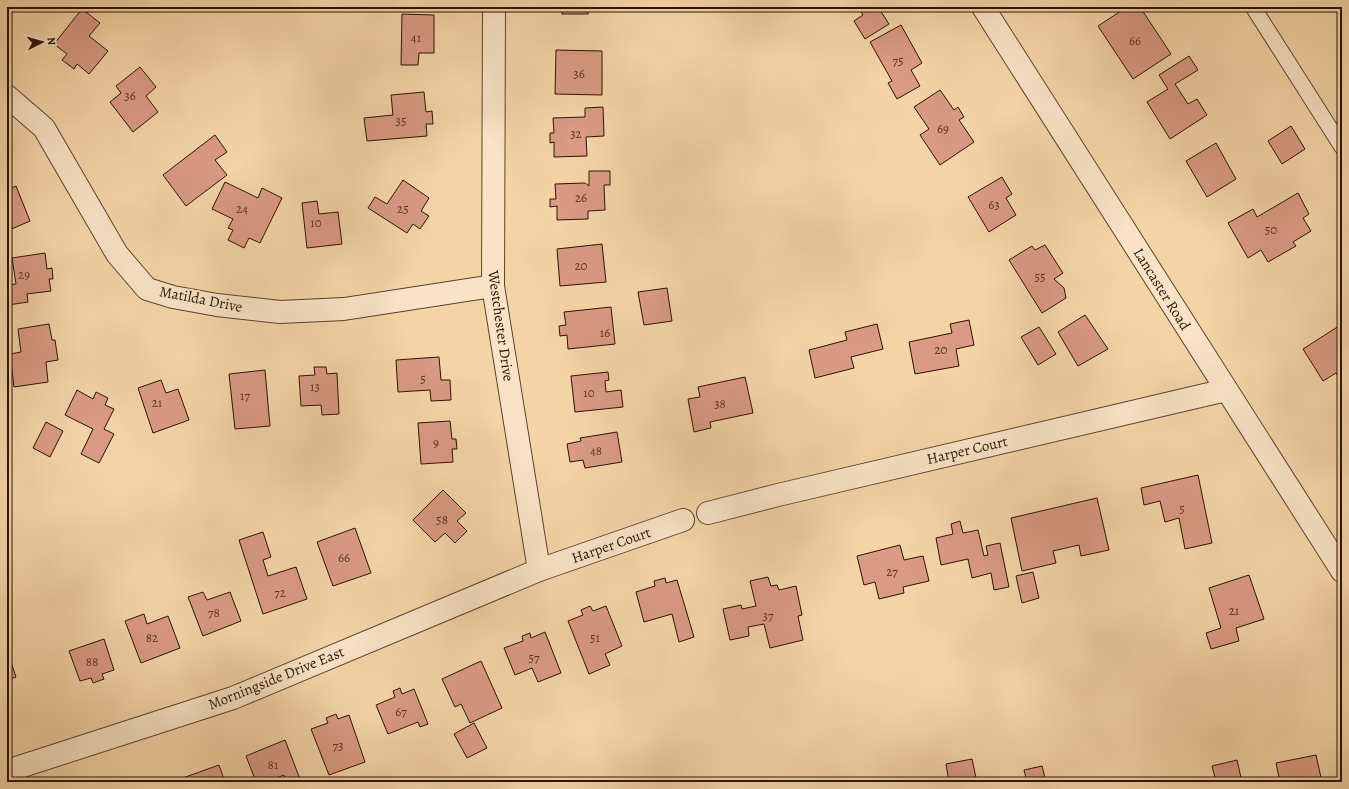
<svg xmlns="http://www.w3.org/2000/svg" width="1349" height="789" font-family="Alegreya,serif">
<rect width="100%" height="100%" fill="#f4d4a7"/>
<filter id="stains"><feTurbulence type="fractalNoise" baseFrequency=".005" numOctaves="4"/><feColorMatrix values="0 0 0 0 .2 0 0 0 0 .09 0 0 0 0 .02 0 0 0 .5 -.17"/></filter>
<radialGradient id="worn" r=".72"><stop offset=".6" stop-color="#630" stop-opacity="0"/><stop offset="1" stop-color="#630" stop-opacity=".3"/></radialGradient>
<g fill="#da9a84" stroke="#2b1305">
<polygon points="7,7 14,7 7,25"/>
<rect x="562" y="7" width="26" height="7"/>
<polygon points="858,7 878,7 889,24 865,39 854,21 863,15"/>
<polygon points="1127,7 1140,7 1171,54 1133,79 1098,26"/>
<polygon points="82,9 100,23 89,36 108,51 89,74 77,64 74,69 62,60 67,54 54,44"/>
<polygon points="402,14 434,15 434,53 419,53 418,65 401,65"/>
<polygon points="901,25 922,63 911,70 920,86 897,99 888,83 892,81 870,42"/>
<polygon points="556,50 602,51 602,95 555,94"/>
<polygon points="1189,56 1198,70 1175,84 1188,104 1197,99 1207,115 1170,139 1147,102 1168,89 1159,75"/>
<polygon points="140,67 156,87 146,96 158,112 133,132 110,102 121,93 116,86"/>
<polygon points="940,90 954,110 958,107 964,117 959,120 974,142 940,165 920,135 929,129 914,107"/>
<polygon points="424,92 426,112 432,111 433,124 426,124 427,136 367,141 364,118 393,115 391,95"/>
<polygon points="603,107 604,136 586,137 587,156 554,157 554,142 550,143 550,133 554,133 553,118 585,117 585,108"/>
<polygon points="1291,126 1305,149 1282,164 1268,141"/>
<polygon points="215,135 227,152 215,160 227,175 186,206 163,175"/>
<polygon points="1216,143 1236,179 1207,197 1186,161"/>
<polygon points="589,171 610,171 610,185 604,185 605,210 588,211 588,219 557,220 557,206 550,207 550,199 556,199 555,184 585,183 589,186"/>
<polygon points="1002,177 1012,194 1006,198 1016,215 989,232 968,197"/>
<polygon points="403,180 429,198 421,211 429,216 420,229 413,224 407,233 368,208 375,197 387,204"/>
<polygon points="225,182 258,198 262,188 282,198 260,243 249,238 244,248 228,240 233,230 228,228 233,219 212,209"/>
<polygon points="16,186 30,221 7,231 7,190"/>
<polygon points="1298,193 1309,214 1303,218 1311,231 1293,242 1296,246 1268,262 1261,250 1248,258 1228,223 1253,209 1257,217"/>
<polygon points="317,201 319,214 338,212 342,244 307,248 302,203"/>
<polygon points="602,244 606,282 560,286 557,249"/>
<polygon points="1045,245 1063,273 1054,279 1064,288 1066,298 1042,313 1009,260 1032,246 1035,250"/>
<polygon points="45,253 47,269 52,268 53,279 49,279 51,291 27,294 28,302 8,305 7,285 16,284 12,258"/>
<polygon points="667,288 672,321 644,325 638,292"/>
<polygon points="611,307 615,344 568,349 567,335 560,336 559,326 566,325 564,312"/>
<polygon points="1085,315 1108,349 1078,366 1058,332"/>
<polygon points="969,320 974,345 956,349 959,366 915,374 909,342 952,333 950,324"/>
<polygon points="49,324 52,340 55,340 58,360 46,362 48,382 14,387 10,354 21,352 18,329"/>
<polygon points="877,324 883,349 851,357 854,368 815,378 809,350 847,340 845,332"/>
<polygon points="1342,324 1342,382 1336,373 1323,381 1303,349"/>
<polygon points="1039,327 1056,354 1038,365 1021,337"/>
<polygon points="439,357 441,380 450,380 451,400 431,401 430,390 398,392 396,360"/>
<polygon points="314,367 326,367 327,374 337,373 339,414 322,415 321,405 301,406 299,376 315,375"/>
<polygon points="265,370 270,426 235,429 229,374"/>
<polygon points="608,372 609,380 605,381 606,392 621,390 623,407 575,412 571,376"/>
<polygon points="745,377 753,413 710,422 711,428 694,432 688,399 700,397 698,387"/>
<polygon points="161,380 166,393 178,389 189,420 153,433 138,388"/>
<polygon points="77,390 93,399 96,392 108,398 105,405 114,409 104,429 114,434 99,463 81,454 93,429 65,415"/>
<polygon points="450,421 452,439 456,439 457,449 452,449 453,462 421,464 418,423"/>
<polygon points="46,422 63,431 50,457 33,448"/>
<polygon points="617,432 622,462 585,468 583,460 570,462 567,444 581,441 580,438"/>
<polygon points="1198,475 1212,543 1185,549 1179,518 1165,522 1160,501 1144,505 1141,488"/>
<polygon points="443,490 466,513 457,521 467,531 455,543 445,533 435,542 413,520"/>
<polygon points="1097,498 1109,550 1081,556 1079,545 1053,551 1056,563 1022,571 1011,518"/>
<polygon points="960,521 963,533 978,530 984,556 988,555 986,546 1000,543 1009,587 994,590 991,573 972,578 968,559 941,565 936,538 953,534 951,524"/>
<polygon points="355,528 371,573 333,586 317,542"/>
<polygon points="263,532 271,557 263,560 268,576 296,567 307,599 263,614 239,540"/>
<polygon points="900,545 904,560 923,556 929,581 903,587 904,593 879,599 875,582 864,585 857,556"/>
<polygon points="1033,572 1039,598 1022,603 1016,576"/>
<polygon points="1249,575 1264,619 1236,628 1239,641 1211,649 1206,633 1221,628 1209,588"/>
<polygon points="768,577 771,586 777,585 779,590 796,586 802,615 798,616 803,640 770,648 764,624 748,627 749,636 730,640 723,609 741,605 742,609 756,606 750,581"/>
<polygon points="665,578 666,583 677,580 694,637 679,642 672,614 644,622 636,592 655,586 654,581"/>
<polygon points="203,592 207,600 230,592 241,621 203,636 188,597"/>
<polygon points="590,606 593,611 606,606 622,646 605,654 610,665 589,674 568,621 583,615 581,610"/>
<polygon points="144,614 147,624 168,616 180,648 141,663 125,621"/>
<polygon points="545,632 561,673 538,682 532,668 515,675 504,648 523,641 522,636 530,633 531,638"/>
<polygon points="104,639 114,670 102,674 104,679 93,683 91,678 80,681 69,651"/>
<polygon points="7,650 16,677 7,680"/>
<polygon points="481,661 502,708 470,723 461,704 455,707 442,679"/>
<polygon points="400,688 402,694 414,689 428,724 420,727 418,722 388,734 376,705 395,697 393,691"/>
<polygon points="336,714 338,719 349,715 365,762 329,775 311,729 328,723 326,718"/>
<polygon points="474,723 487,748 467,758 454,734"/>
<polygon points="285,740 300,779 286,782 284,775 266,782 256,782 246,756"/>
<polygon points="1316,755 1322,782 1280,782 1276,763"/>
<polygon points="972,759 977,782 949,782 946,764"/>
<polygon points="1237,760 1242,782 1216,782 1212,766"/>
<polygon points="219,765 225,782 181,782 180,779"/>
<polygon points="1042,766 1046,782 1027,782 1024,770"/>
</g>
<g fill="none" stroke-linecap="round" stroke-linejoin="round">
<defs>
<polyline id="service" points="1253,7 1342,147"/>
<g id="minor">
<polyline points="494,7 493,286 539,570"/>
<polyline points="983,7 1342,571"/>
<polyline points="7,96 44,128 117,254 147,289 173,297 217,305 280,312 344,309 493,286"/>
<polyline points="708,513 778,495 1226,390"/>
<polyline points="7,771 233,698 539,570 683,520"/>
</g>
</defs>
<use href="#service" stroke="#5d432e" stroke-width="17"/>
<use href="#minor" stroke="#5d432e" stroke-width="24"/>
<use href="#service" stroke="#f8e3c6" stroke-width="15"/>
<use href="#minor" stroke="#f8e3c6" stroke-width="22"/>
</g>
<g text-anchor="middle" stroke-width="4" stroke-linejoin="round" paint-order="stroke">
<g font-size="13" fill="#573525">
<text x="416" y="42">41</text>
<text x="1135" y="45">66</text>
<text x="898" y="65">75</text>
<text x="579" y="78">36</text>
<text x="130" y="100">36</text>
<text x="401" y="125">35</text>
<text x="943" y="133">69</text>
<text x="576" y="138">32</text>
<text x="581" y="202">26</text>
<text x="994" y="209">63</text>
<text x="242" y="213">24</text>
<text x="403" y="213">25</text>
<text x="316" y="227">10</text>
<text x="1271" y="234">50</text>
<text x="581" y="270">20</text>
<text x="24" y="279">29</text>
<text x="1040" y="281">55</text>
<text x="605" y="337">16</text>
<text x="941" y="354">20</text>
<text x="423" y="383">5</text>
<text x="315" y="391">13</text>
<text x="589" y="397">10</text>
<text x="245" y="400">17</text>
<text x="157" y="407">21</text>
<text x="720" y="408">38</text>
<text x="436" y="447">9</text>
<text x="596" y="455">48</text>
<text x="1182" y="513">5</text>
<text x="442" y="524">58</text>
<text x="344" y="562">66</text>
<text x="892" y="576">27</text>
<text x="280" y="597">72</text>
<text x="1234" y="615">21</text>
<text x="214" y="617">78</text>
<text x="768" y="620">37</text>
<text x="152" y="642">82</text>
<text x="595" y="642">51</text>
<text x="534" y="662">57</text>
<text x="92" y="666">88</text>
<text x="401" y="716">67</text>
<text x="338" y="750">73</text>
<text x="273" y="769">81</text>
</g>
<g font-size="15" fill="#2b1305" stroke="#f8e3c6">
<text transform="translate(1162 289) rotate(58)" y="5">Lancaster Road</text>
<text transform="translate(201 299) rotate(11)" y="5">Matilda Drive</text>
<text transform="translate(501 326) rotate(82)" y="5">Westchester Drive</text>
<text transform="translate(967 450) rotate(-13)" y="5">Harper Court</text>
<text transform="translate(611 545) rotate(-19)" y="5">Harper Court</text>
<text transform="translate(276 678) rotate(-22)" y="5">Morningside Drive East</text>
</g>
</g>
<rect width="1349" height="789" fill="none" stroke="#f4d4a7" stroke-width="24"/>
<rect x="8" y="8" width="1333" height="773" fill="none" stroke="#2b1305" stroke-width="2"/>
<rect x="12" y="12" width="1325" height="765" fill="none" stroke="#2b1305"/>
<g transform="translate(42 42) rotate(84)" stroke="#f8e3c6" stroke-width="3" paint-order="stroke">
<path d="M0-3L7 15L0 10L-7 15Z" fill="#2b1305"/>
<text y="-6" font-size="11" font-weight="bold" text-anchor="middle" fill="#2b1305">N</text>
</g>
<rect width="100%" height="100%" filter="url(#stains)"/>
<rect width="100%" height="100%" fill="url(#worn)"/>
</svg>
